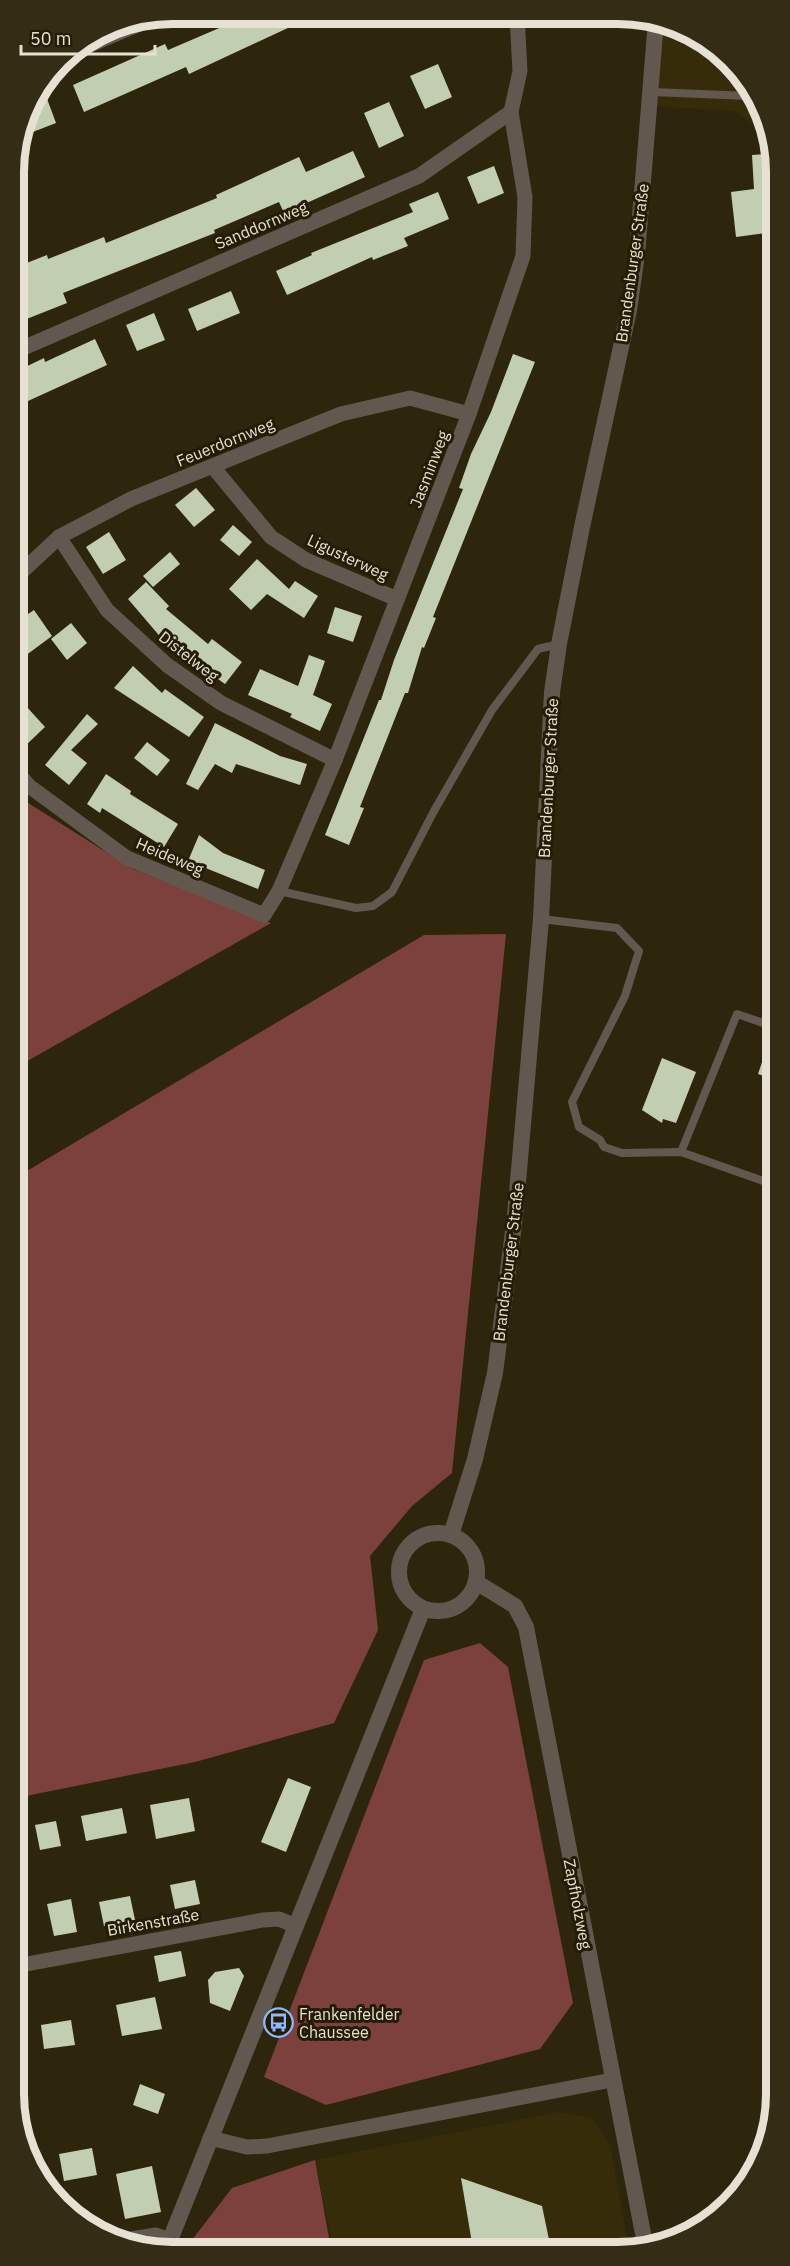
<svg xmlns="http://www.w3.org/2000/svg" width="790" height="2266" font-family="'IBM Plex Sans',sans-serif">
<rect width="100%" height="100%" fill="#2d260c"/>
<g fill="#362c09">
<polygon points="658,22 730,60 769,134 734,111 651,106"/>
<polygon points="558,2112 593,2118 610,2145 629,2249 333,2249 315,2160"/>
</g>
<g fill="#7c413d">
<polygon points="15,789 25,801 133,869 271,923 15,1068"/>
<polygon points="506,934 452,1473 412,1506 370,1556 378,1630 334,1723 195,1762 16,1798 15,1178 424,935"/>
<polygon points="480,1643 508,1667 573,2003 540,2049 326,2105 264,2077 424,1660"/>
<polygon points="315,2160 331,2249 185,2249 232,2188"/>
</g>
<g fill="#c1ceb1">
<polygon points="252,14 318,14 189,74 186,67 84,112 73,85 165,44 168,50"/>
<polygon points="438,64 452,97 425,109 410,76"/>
<polygon points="46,96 56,123 20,137 30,102"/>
<polygon points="389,102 404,136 379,148 364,113"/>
<polygon points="353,151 365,177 284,213 279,202 214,230 215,233 63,293 67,303 14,324 14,268 47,255 48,259 104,237 106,243 217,198 216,195 299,157 306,172"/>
<polygon points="767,154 774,232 736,237 731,192 754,189 752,155"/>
<polygon points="494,166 504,193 478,204 467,177"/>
<polygon points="438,192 449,219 404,238 408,246 373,260 372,257 287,295 276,271 312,255 311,253 413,212 409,204"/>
<polygon points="231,291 240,313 197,331 188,309"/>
<polygon points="154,313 165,340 137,351 126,325"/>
<polygon points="95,339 107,365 28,401 15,372 44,358 45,362"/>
<polygon points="513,354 535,362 433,617 436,618 424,648 422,647 408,693 405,693 360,807 364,808 349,845 325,835 379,700 381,700 394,660 463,489 459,488 471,454 491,412"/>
<polygon points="196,488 215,510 194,527 175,505"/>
<polygon points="233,525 252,542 239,556 220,540"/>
<polygon points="109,532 126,560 103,574 86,547"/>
<polygon points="170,552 180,564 153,587 143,576"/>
<polygon points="257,559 289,589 295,581 318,596 304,618 267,594 251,610 229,589"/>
<polygon points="146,582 169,606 166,609 208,644 212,639 242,662 225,684 163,640 128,599"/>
<polygon points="335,607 362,616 353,642 327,633"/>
<polygon points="34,610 52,636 25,656 15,641 15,623"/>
<polygon points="71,623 87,643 67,660 51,639"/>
<polygon points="309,655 325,661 313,695 332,704 320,731 290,717 292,714 248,695 260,669 298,686"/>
<polygon points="133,666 162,693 165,689 204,717 189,737 114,688"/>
<polygon points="26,706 45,727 24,747 15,737 15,717"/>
<polygon points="87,714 98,724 71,750 87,763 69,785 45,765"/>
<polygon points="215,723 280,756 307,764 300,785 236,764 232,773 215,764 198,790 186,784"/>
<polygon points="147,742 170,760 157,776 134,758"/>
<polygon points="106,774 131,791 130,794 178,824 164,847 102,808 100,813 87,804"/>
<polygon points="199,835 223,853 265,870 258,889 188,861"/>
<polygon points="772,1033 775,1033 775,1080 758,1074"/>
<polygon points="662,1058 696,1072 676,1123 663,1119 662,1123 642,1110"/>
<polygon points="288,1778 311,1787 286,1852 261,1842"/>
<polygon points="189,1798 195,1831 156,1839 150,1805"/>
<polygon points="122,1808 127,1833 86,1841 81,1816"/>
<polygon points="56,1821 61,1846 40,1850 35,1825"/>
<polygon points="195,1880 200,1904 175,1909 170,1885"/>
<polygon points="130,1896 135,1920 104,1926 99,1902"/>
<polygon points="71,1899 77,1932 54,1936 47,1904"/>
<polygon points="181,1951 186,1976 159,1982 154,1956"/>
<polygon points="239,1968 244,1976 230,2011 210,2003 208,1980 215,1972"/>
<polygon points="155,1997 162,2029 122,2036 116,2005"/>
<polygon points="71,2020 75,2045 44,2049 41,2025"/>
<polygon points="140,2084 165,2094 158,2114 133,2105"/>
<polygon points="92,2148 97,2175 64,2181 59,2154"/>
<polygon points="152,2166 161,2212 125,2219 116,2174"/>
<polygon points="461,2178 542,2206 551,2249 473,2249"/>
</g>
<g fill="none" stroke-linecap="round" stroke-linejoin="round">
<g stroke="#635850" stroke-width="8">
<polyline points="652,92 749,96"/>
<polyline points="279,891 356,908 373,906 392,892 434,811 492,710 538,649 559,644"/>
<polyline points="541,919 617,928 639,951 625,996 572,1102 579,1127 600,1140 604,1147 622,1153 681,1152 775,1185"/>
<polyline points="681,1152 737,1014 775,1027"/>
</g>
<g stroke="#635850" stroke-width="15">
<polyline points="66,55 156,17"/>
<polyline points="14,352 419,176 511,112"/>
<polyline points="213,467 271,537 306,560 397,599"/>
<polyline points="59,537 107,610 167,665 221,703 335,760"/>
<polyline points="14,579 59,537 131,499 341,414 410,398 469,414"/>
<polyline points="15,770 29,786 127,858 264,915 279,891 335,760 469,414 523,256 525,197 511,112 520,71 517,16"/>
<polyline points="16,1966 263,1920 279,1919 296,1926"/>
<polyline points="210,2138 247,2147 267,2146 612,2080"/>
<polyline points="125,2240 156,2235 169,2240"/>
</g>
<g stroke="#635850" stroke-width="16">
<circle cx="438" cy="1572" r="39"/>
<polyline points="451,1535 475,1459 495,1373 515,1216 541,919 552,692 559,644 582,527 629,310 637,254 656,21"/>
<polyline points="476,1582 515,1606 526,1627 646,2249"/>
<polyline points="166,2250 423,1609"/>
</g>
</g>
<defs>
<symbol id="bus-ring" viewBox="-11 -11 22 22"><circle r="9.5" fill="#241c03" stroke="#90b8fd" stroke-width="1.5"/><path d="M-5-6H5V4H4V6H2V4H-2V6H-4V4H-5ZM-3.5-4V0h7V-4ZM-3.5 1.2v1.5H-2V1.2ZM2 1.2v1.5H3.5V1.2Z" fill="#90b8fd"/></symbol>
</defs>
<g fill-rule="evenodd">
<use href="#bus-ring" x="262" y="2006" width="33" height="33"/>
</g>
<g text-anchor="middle" stroke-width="6" stroke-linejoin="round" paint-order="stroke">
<g font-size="16" fill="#e6e1d2" stroke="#241c03">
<text transform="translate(261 225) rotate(-23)" y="6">Sanddornweg</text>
<text transform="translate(632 263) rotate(-82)" y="6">Brandenburger Straße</text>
<text transform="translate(225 442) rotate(-22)" y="6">Feuerdornweg</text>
<text transform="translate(429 469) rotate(-69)" y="6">Jasminweg</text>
<text transform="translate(348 557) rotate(25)" y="6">Ligusterweg</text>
<text transform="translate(189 656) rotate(38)" y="6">Distelweg</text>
<text transform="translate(548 778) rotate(-87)" y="6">Brandenburger Straße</text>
<text transform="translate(170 856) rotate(23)" y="6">Heideweg</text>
<text transform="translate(508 1262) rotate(-83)" y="6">Brandenburger Straße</text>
<text transform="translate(578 1904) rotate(79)" y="6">Zapfholzweg</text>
<text transform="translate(153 1922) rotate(-10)" y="6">Birkenstraße</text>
</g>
<g font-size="16" fill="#e6e1d2" stroke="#241c03" text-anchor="start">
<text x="299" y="2020">Frankenfelder<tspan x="299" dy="18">Chaussee</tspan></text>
</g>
</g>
<path d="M0 0H790V2266H0ZM172 24H618A148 148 0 0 1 766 172V2094A148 148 0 0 1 618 2242H172A148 148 0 0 1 24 2094V172A148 148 0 0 1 172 24Z" fill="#342c14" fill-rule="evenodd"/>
<path fill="none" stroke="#e6e1d2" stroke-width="8" d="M172 24H618A148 148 0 0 1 766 172V2094A148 148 0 0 1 618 2242H172A148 148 0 0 1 24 2094V172A148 148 0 0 1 172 24Z"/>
<path d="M21 45v9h134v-9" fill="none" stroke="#e6e1d2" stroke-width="3"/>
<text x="30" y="45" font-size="18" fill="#e6e1d2" stroke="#241c03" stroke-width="4.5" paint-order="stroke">50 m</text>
</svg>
